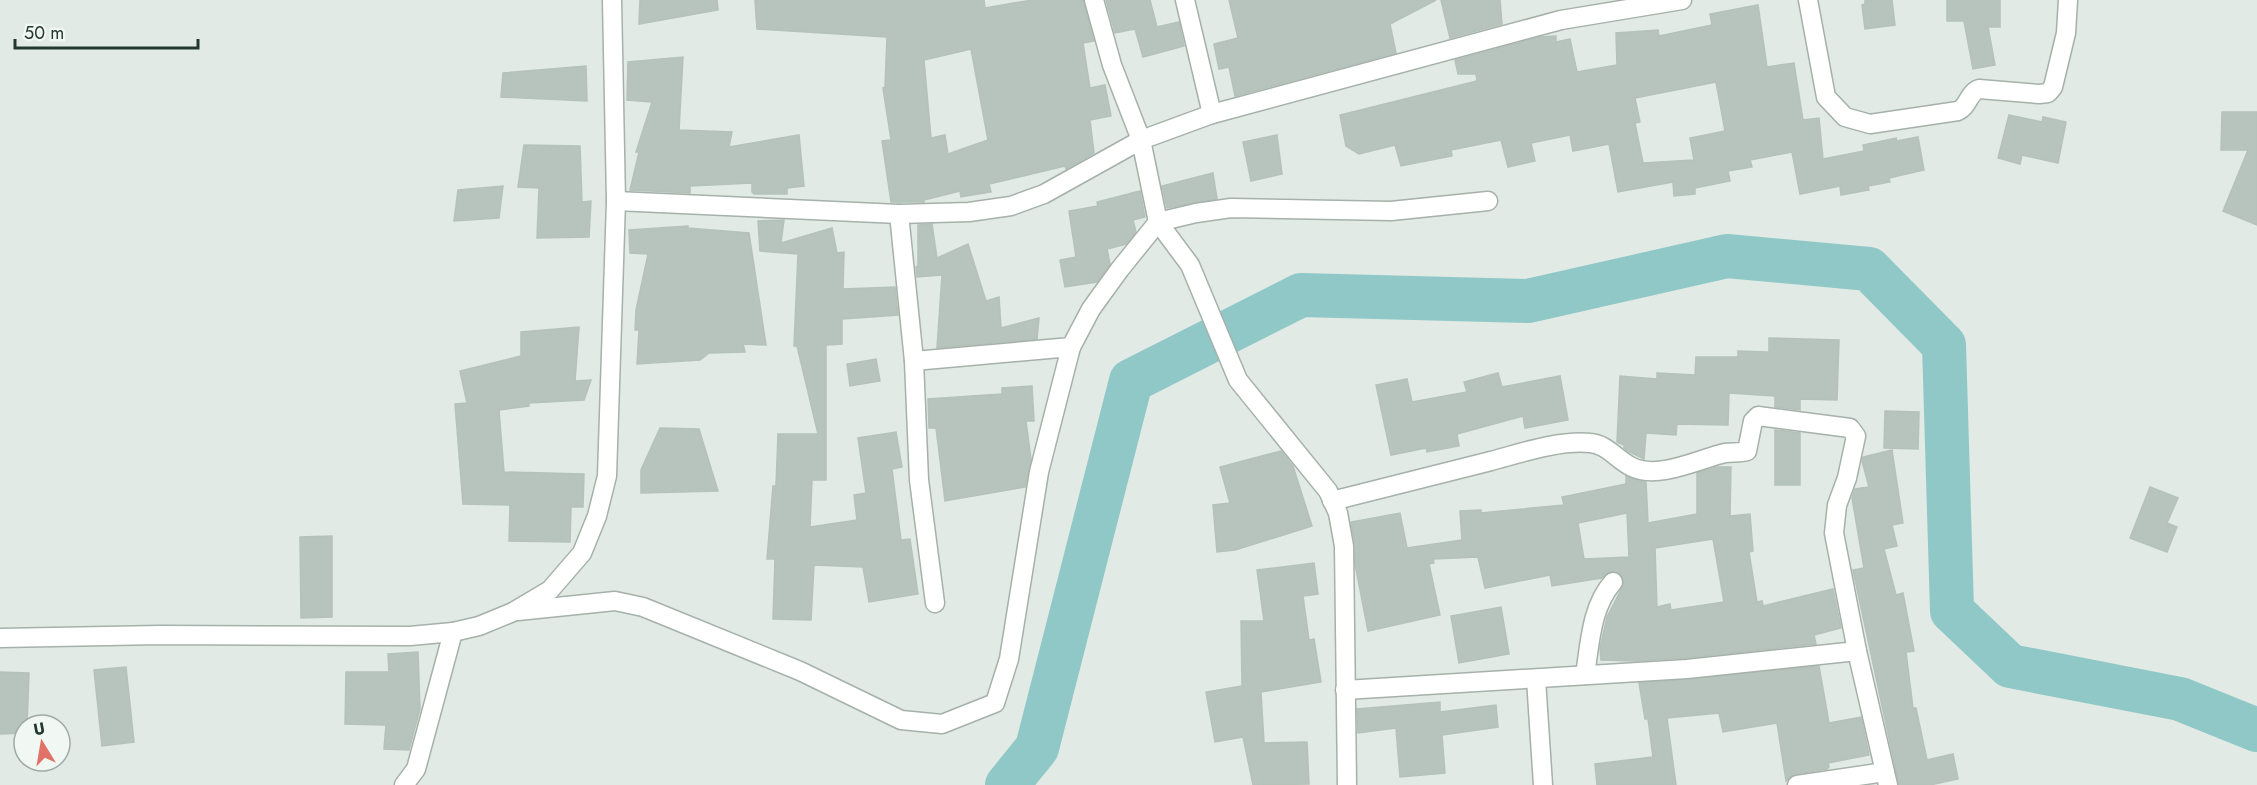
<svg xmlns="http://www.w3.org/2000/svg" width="2257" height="785" font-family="Jost,sans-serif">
<rect width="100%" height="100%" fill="#e1eae4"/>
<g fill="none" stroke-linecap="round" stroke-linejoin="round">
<polyline stroke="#8fc8c7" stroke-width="44" points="1007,785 1037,748 1131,381 1301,295 1528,301 1727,256 1869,269 1944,345 1952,611 2010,666 2180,699 2257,730"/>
</g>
<g fill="#b7c4bd" stroke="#b4c2ba" stroke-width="1.5" fill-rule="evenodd">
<polygon points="640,0 717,0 718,10 639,24"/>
<path d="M755,0H984L985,8L1032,0H1083L1094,41L1083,43L1090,88L1105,85L1111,116L1090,120L1094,153L1066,169L1065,166L989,184L991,192L961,197L960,191L924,200V202H891L882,141L891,140L883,88L885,87L887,37L757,29ZM971,49L988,140L948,154L945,135L931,138L924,60Z"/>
<polygon points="1106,0 1150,0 1157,27 1179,22 1184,46 1143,57 1135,29 1115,33"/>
<polygon points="1229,0 1436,0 1390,24 1396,53 1235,96 1229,67 1219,69 1214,44 1238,38"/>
<polygon points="1441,0 1500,0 1502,24 1450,38"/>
<polygon points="1865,0 1892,0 1895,25 1865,29 1862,5 1865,4"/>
<polygon points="1947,0 2000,0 2000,27 1988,27 1995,65 1973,69 1964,21 1947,21"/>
<path d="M1758,5L1767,67L1794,63L1803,120L1819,118L1823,159L1864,151L1863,145L1896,138L1897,141L1918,137L1924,170L1889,178L1890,182L1868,186L1869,190L1841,195L1840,186L1800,194L1792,152L1750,160L1752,167L1728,171L1730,181L1695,188V194L1674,196L1673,182L1618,192L1609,144L1573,151L1570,135L1531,143L1535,161L1508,167L1501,140L1451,150L1452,156L1401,166L1395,145L1359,154L1346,146L1340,115L1477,81L1476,74H1458L1455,60L1540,37L1556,36V42L1570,39L1577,72L1617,65L1616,33L1658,30L1659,36L1712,25L1710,14ZM1716,82L1725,131L1690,138L1694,160L1643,163L1635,123L1640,122L1635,98Z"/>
<polygon points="683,57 679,130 732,132 729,147 799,135 804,186 787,188 787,194 754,194 752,192 752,183 690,186 690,193 630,190 639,152 636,152 652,102 627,100 628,62"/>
<polygon points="586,66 587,101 501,97 503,73"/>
<polygon points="2222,112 2257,112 2257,225 2223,211 2248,150 2221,150"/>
<polygon points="2009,115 2042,122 2043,117 2066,122 2058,163 2022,155 2020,164 1998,158"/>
<polygon points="1277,135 1282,174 1251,181 1243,142"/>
<polygon points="524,145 580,146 582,202 591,201 589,237 537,238 539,188 518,187"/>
<polygon points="1213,173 1217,199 1167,208 1162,186"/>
<polygon points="503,186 499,218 454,221 458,190"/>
<polygon points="1140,191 1145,217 1133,220 1136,232 1126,244 1107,249 1110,264 1097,282 1065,287 1060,260 1076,257 1069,211 1098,206 1097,202"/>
<polygon points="784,220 781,243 832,228 837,253 844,252 843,289 895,287 898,315 842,319 842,344 826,345 826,480 812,480 810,527 857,520 854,495 866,493 858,438 896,432 902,467 892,469 901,540 910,539 918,594 869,602 863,567 814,565 811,620 773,619 775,559 767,559 773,486 776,486 778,434 818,434 797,346 794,346 798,254 760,251 758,221"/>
<polygon points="932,224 937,258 968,244 986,301 999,297 1001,328 1039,318 1037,339 937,348 942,275 917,277 916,267 918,266 918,225"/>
<polygon points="688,226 688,228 749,233 766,345 743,344 745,352 709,353 700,360 637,364 639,330 635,330 636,310 648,254 630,253 629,230"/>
<polygon points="579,327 575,381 591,380 584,400 529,403 529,406 499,410 504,472 584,474 583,507 571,507 570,542 509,541 510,505 463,504 455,404 467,403 460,371 521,356 521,332"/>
<polygon points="1769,338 1839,340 1837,400 1800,399 1800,410 1775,407 1775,396 1729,393 1728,425 1677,424 1676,435 1646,433 1644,459 1628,451 1624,448 1624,445 1617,442 1620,376 1657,379 1657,373 1695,375 1696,357 1738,357 1738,351 1769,352"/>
<polygon points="876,359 880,381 850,386 847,364"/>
<polygon points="1498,373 1502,387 1560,376 1568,420 1525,428 1523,416 1457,434 1459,446 1427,452 1426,448 1391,455 1376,385 1407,379 1412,402 1467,392 1464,382"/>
<polygon points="1032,386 1034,421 1026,421 1031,459 1025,487 945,501 936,428 929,428 928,399 1002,394 1002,388"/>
<polygon points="1885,411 1919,412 1918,449 1884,448"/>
<polygon points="660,428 699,429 718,491 641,493 641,470"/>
<polygon points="1775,430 1800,433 1800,485 1775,485"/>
<polygon points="1892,450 1903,523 1892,525 1897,546 1884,549 1896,595 1903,593 1914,651 1906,652 1913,708 1916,708 1927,760 1953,754 1958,779 1930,785 1899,785 1853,570 1864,568 1852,498 1855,489 1869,487 1862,461 1863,457"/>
<polygon points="1281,451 1293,466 1312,526 1235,550 1217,552 1213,505 1230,503 1220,467"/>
<path d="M1717,467H1731L1730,516L1750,514L1753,551L1749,552L1757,602L1762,601L1763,606L1833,589L1841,628L1814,635L1816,644L1686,658L1636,661L1601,660L1600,648L1607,617L1624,584L1620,573L1609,572L1602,578L1552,586L1550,575L1485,588L1478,557L1433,559L1434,563L1429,564L1440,615L1368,631L1355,564V544L1351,522L1400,513L1407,548L1462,540L1460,511L1481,510V513L1564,505L1562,497L1626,484V476L1646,482L1648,523L1697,514V473ZM1627,513L1629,557L1584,559L1578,523ZM1713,539L1724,602L1671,610L1670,604L1657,607L1655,548Z"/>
<polygon points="2150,487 2178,498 2167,523 2177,527 2167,552 2130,538"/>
<polygon points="332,536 332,617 301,618 300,537"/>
<polygon points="1314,563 1318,594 1303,596 1309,640 1314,639 1321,682 1261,692 1264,743 1307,742 1309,784 1253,785 1243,737 1215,742 1206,692 1242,686 1241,621 1264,621 1257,570"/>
<polygon points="1501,607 1509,654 1459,663 1451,616"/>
<polygon points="418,652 420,709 409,750 384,749 386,725 345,724 346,672 389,672 388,654"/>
<polygon points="1819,666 1829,723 1861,717 1869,755 1828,763 1829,767 1827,769 1795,774 1786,781 1777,723 1723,732 1719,713 1667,718 1676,785 1597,785 1595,764 1653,757 1648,719 1645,719 1639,683"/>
<polygon points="126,667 134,742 102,746 94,670"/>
<polygon points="0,672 29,673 27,725 24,725 24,733 0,734"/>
<polygon points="1440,702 1440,712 1496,705 1498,727 1442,735 1445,773 1400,777 1396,728 1358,733 1357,709"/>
</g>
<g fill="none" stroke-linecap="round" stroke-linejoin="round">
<defs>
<g id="street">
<polyline points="1094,0 1112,65 1141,140 1158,222 1190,265 1238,380 1328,491 1338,513 1344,546 1347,785"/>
<polyline points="1185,0 1212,114"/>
<path d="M1808,0L1826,97L1845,117L1870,124L1958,111C1968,107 1968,93 1979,89L2039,94L2048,93L2053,87L2066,33L2068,0"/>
<polyline points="616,201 899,214 969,212 1011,206 1044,194 1141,140 1212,114 1561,20 1682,0"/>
<polyline points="899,214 914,361 919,480 935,603"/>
<polyline points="914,361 1071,347 1091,309 1120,269 1158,222 1196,213 1231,208 1391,211 1488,201"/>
<path d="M1332,501C1385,488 1438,474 1491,461C1521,453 1559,440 1590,443C1607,444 1617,460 1632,467C1659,480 1699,459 1725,453C1733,452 1740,453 1747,451L1753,421L1758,416L1850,428L1856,436L1847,478L1837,505L1834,533L1857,651L1888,785"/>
<polyline points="518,611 615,601 643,607 800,671 901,720 942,724 995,703 1009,659 1039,472 1071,347"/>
<polyline points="0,638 160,635 410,636 453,632 479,626 513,612 550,590 582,553 597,516 607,476 616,201 612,0"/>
<path d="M1585,675C1590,643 1591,607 1613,582"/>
<polyline points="1536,679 1543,785"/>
<polyline points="1345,690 1687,669 1857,651"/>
<polyline points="404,785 416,769 453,632"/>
<polyline points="1797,785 1885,772"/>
</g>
</defs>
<use href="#street" stroke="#a5b1aa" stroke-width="21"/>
<use href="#street" stroke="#fff" stroke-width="18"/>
</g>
<g transform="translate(42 743) rotate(349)"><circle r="28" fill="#f1f7f3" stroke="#9faba5" stroke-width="1.5"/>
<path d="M0-4.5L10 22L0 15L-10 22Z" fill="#e07268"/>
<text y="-9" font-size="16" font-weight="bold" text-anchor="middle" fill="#24382f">U</text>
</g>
<path d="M15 39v9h183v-9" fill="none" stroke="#24382f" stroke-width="3"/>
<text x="24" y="39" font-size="18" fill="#24382f" stroke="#f1f7f3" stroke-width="4.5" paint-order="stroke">50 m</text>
</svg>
